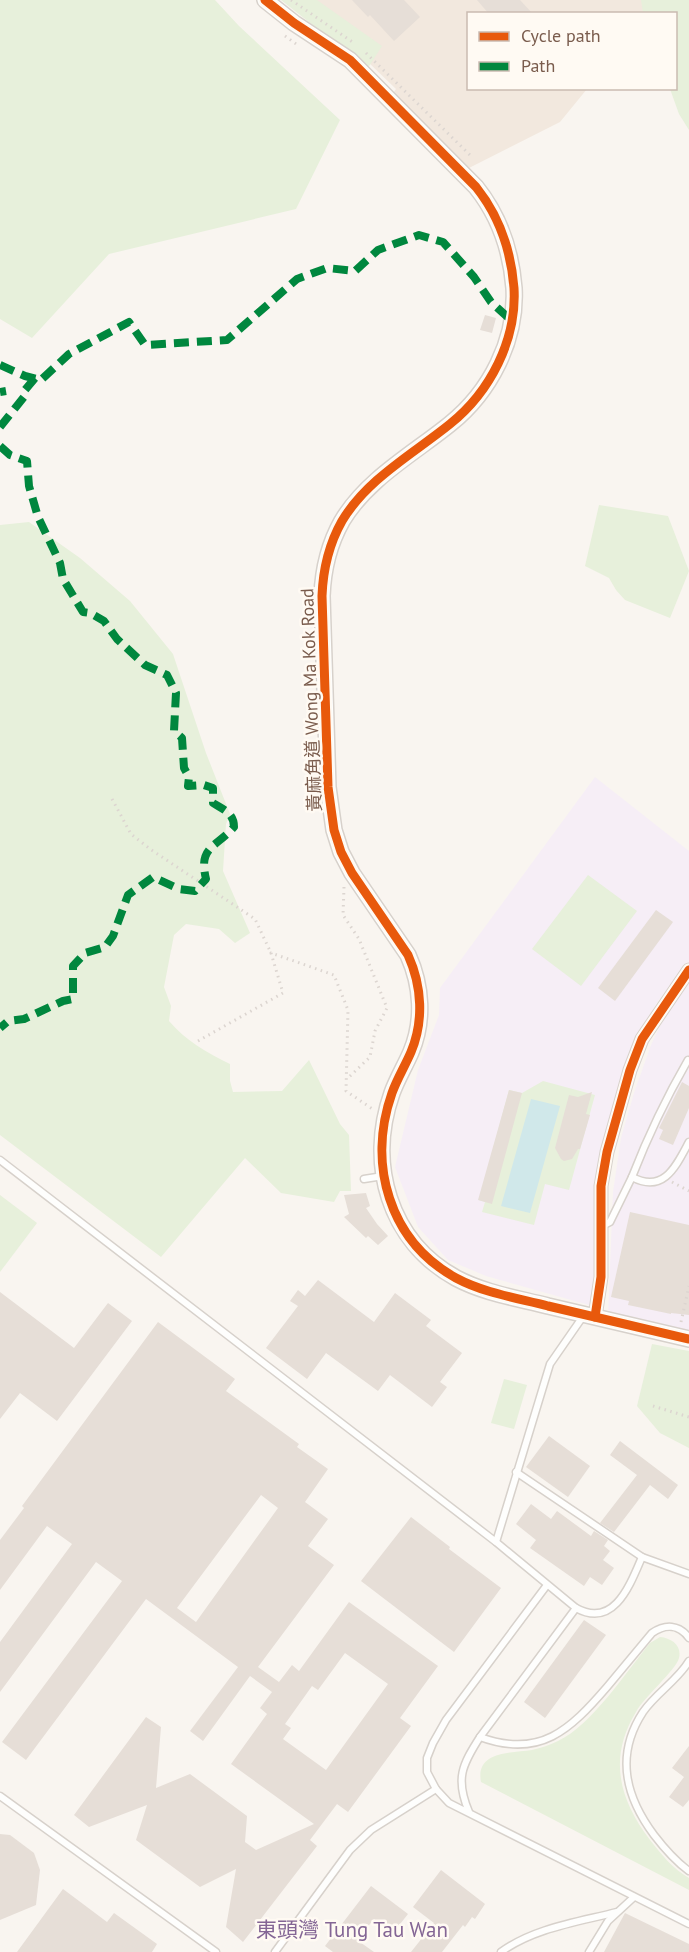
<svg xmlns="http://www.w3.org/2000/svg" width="689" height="1952" font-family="'PT Sans','Noto Sans TC',sans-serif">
<rect width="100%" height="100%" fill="#f9f5f0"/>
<polygon fill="#f2e8de" points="282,0 658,0 647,13 468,14 468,88 587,89 560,122 467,169 393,93 396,89 367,61"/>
<g fill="#f6eef6">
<polygon points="595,777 689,851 689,962 658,1001 637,1036 602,1144 596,1193 596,1307 486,1276 448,1260 418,1227 395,1167 418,1070 439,1015 440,988"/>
<polygon points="689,983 689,1335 608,1317 613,1192 621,1138 634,1093 651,1045 664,1018"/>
</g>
<g fill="#e7f0db">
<polygon points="0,0 215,0 239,26 340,120 296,209 109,254 32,338 0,319"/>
<polygon points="281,0 317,0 382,46 366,71 314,26"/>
<polygon points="641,0 689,0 689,130 679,114 670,89 676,88 676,14 643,13"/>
<polygon points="599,505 668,516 689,571 670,618 625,600 616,590 609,578 585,566"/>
<path d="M29,522L80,558L130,601L173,654L206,753L230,814L226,824L223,871L250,933L235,943L219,929L186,924L174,935L164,987L171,1006L169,1021C185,1040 207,1053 230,1064V1081L233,1092L282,1091L309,1060L340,1124L349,1135L351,1191H340L334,1202L281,1193L245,1158L161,1257L0,1135V525Z"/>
<polygon points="588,875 637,911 581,986 532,949"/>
<polygon points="543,1081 595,1095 569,1190 545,1184 534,1225 482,1212 485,1202 479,1200 509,1090 522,1093"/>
<polygon points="0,1195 37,1223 0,1272"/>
<polygon points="652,1344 689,1351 689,1448 660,1433 637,1406"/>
<polygon points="504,1379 527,1385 514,1429 491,1423"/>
<path d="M660,1637C672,1638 682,1646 679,1658C676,1670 644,1697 636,1712C608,1758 619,1799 650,1840C661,1854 673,1869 689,1878V1890L481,1782C475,1751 511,1753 532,1750C541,1748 550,1745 558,1741C592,1725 626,1672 650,1643Z"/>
</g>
<polygon fill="#d0e8ea" points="531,1099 560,1106 530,1213 501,1206"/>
<g fill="#e6ded7" fill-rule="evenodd">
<polygon points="352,0 404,0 420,17 394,41 370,15 368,17"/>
<polygon points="477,0 520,0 533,14 489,14"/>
<polygon points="485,315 496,318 492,333 480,330"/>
<polygon points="656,910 673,922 615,1001 598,988"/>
<polygon points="682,1082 689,1086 689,1108 673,1145 659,1139 663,1130 659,1128"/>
<polygon points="509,1090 522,1093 492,1204 478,1200"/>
<polygon points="592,1092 586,1114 590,1115 580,1149 578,1149 572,1159 564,1161 561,1159 555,1148 569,1095 578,1097"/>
<polygon points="366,1193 370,1206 366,1208 377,1224 388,1236 378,1245 368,1236 366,1238 344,1217 349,1214 344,1195"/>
<polygon points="630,1212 689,1225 689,1315 671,1313 671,1314 628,1305 629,1301 611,1297"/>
<polygon points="318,1280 374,1322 395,1293 431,1320 426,1326 462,1353 440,1382 447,1387 432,1407 390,1375 378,1391 326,1353 307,1379 266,1348 298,1306 290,1301 298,1290 305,1296"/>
<polygon points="0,1292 74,1348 108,1303 132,1321 57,1421 20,1393 0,1419"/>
<path d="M158,1322L235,1379L226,1391L299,1444L297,1447L328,1469L305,1502L328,1519L308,1546L334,1565L258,1667L279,1682L292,1665L299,1671L349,1602L438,1666L400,1718L411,1726L348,1812L337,1804L310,1840L317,1846L243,1942L226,1927L236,1869L200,1887L136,1840L147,1805L89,1827L74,1815L146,1717L161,1727L156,1788L190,1774L247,1816L245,1842L256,1850L314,1824L231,1764L267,1714L260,1708L272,1692L250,1676L203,1741L190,1731L238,1667L146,1599L26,1760L2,1742L122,1581L96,1562L0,1692V1642L72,1544L47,1526L0,1590V1540L24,1508L22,1506ZM261,1495L278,1508L196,1622L177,1608ZM345,1653L388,1684L326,1770L283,1739L291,1728L285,1724L312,1686L318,1690Z"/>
<polygon points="549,1436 590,1466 568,1497 526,1467"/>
<polygon points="620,1441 678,1485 668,1499 650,1485 614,1532 600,1523 637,1475 610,1455"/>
<polygon points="531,1504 551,1519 557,1511 591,1536 594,1531 608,1540 604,1546 610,1551 603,1560 614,1568 602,1585 590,1577 584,1586 530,1548 536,1540 516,1524"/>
<polygon points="411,1517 450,1547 449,1549 501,1588 454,1652 361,1581"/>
<polygon points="584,1620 606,1635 545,1718 524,1702"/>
<polygon points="689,1746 689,1800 683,1807 669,1797 684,1777 672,1768"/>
<polygon points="0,1834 10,1835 34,1853 40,1870 36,1905 0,1920"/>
<polygon points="441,1870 485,1904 475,1919 472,1917 465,1927 463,1925 442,1952 411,1952 434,1923 413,1907"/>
<polygon points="371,1886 408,1914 393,1933 374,1919 357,1940 374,1952 333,1952 325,1946"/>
<polygon points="63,1889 107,1922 114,1913 157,1944 152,1952 17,1952"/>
<polygon points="625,1913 689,1944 689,1952 604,1952"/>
</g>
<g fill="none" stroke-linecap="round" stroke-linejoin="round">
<defs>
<g id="service">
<path d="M0,1160L496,1542L576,1608C614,1629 630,1585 642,1557"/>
<path d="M632,1177C648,1136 666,1098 688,1060L689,1061"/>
<polyline points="364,1179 383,1176"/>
<path d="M602,1226L610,1222L632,1177C664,1194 676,1166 689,1142"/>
<polyline points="516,1472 642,1557 689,1574"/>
<polyline points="496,1542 550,1364 584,1315"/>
<polyline points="547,1585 446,1720 433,1743 427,1758 427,1772 436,1789 449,1803 689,1924"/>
<path d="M689,1661C678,1680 656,1693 643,1712C615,1755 625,1796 654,1835C664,1848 675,1861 689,1871"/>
<path d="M480,1737C540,1759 570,1730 607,1687C622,1669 637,1651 652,1633C665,1624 679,1624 689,1638"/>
<polyline points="0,1796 216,1952"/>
<path d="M469,1812C455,1779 462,1765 480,1737L576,1608"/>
<polyline points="275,1952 350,1850 371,1830 436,1789"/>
<path d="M501,1952C534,1928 578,1922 617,1912"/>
<polyline points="589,1952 608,1921 634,1897"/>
</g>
<polyline id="minor" points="595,1317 601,1277 601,1186 607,1152 630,1070 642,1039 689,970"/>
<path id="tertiary" d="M265,0L294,23L350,60L476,187C500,217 511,250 514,288C517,340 490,392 450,424C413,454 367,479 342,521C329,544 323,570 322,596L328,787L334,830L341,852L352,873L408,955C422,986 424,1021 411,1052C405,1066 397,1079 392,1093C367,1164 389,1241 456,1278C484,1293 517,1298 548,1306C595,1317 642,1328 689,1339"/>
</defs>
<use href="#service" stroke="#d7d1cb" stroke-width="9"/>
<use href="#minor" stroke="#d7d1cb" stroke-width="15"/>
<use href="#tertiary" stroke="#d7d1cb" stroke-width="18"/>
<g stroke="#dcd5d0" stroke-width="3" stroke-dasharray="1.5 4.5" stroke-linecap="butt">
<polyline points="291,0 354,43"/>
<polyline points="285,36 299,46"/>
<polyline points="366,53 472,157"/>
<polyline points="112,799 131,834 150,849 255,919 271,953"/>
<polyline points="344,887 343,915 359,939 387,1008 375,1031 370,1057 347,1079"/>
<polyline points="198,1041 283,993 271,953 334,975 348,1010 346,1091 374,1110"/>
<polyline points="672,1182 689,1191"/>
<polyline points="681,1322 689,1286"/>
<polyline points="653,1406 689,1417"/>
</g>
<use href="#service" stroke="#fefefd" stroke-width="6"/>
<use href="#minor" stroke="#fefefd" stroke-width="12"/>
<use href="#tertiary" stroke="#fefefd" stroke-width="15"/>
<g stroke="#00873e" stroke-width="8" stroke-dasharray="15 8" stroke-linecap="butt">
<polyline points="0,365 25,376 41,380 69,354 129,322 145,345 227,340 297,279 327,268 355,271 378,250 419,235 443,242 474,277 491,302 512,321"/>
<polyline points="0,392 6,391"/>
<polyline points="0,427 24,397 25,390 35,378"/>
<path d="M0,446L10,455L27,461L29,486L38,517L60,563L63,579L83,612L90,613L104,621L117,639L145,665L167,675L176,693L174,731L182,738L184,768L189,777L188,786L204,785L213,788V803C224,810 234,813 234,827C216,848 198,846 206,879L195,891L179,889L153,877L128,895L113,936L105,947L85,953L73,966V999L63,1001L24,1019L8,1021L0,1028"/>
</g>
<defs>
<g id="cycleway">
<path d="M265,0L294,23L350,60L476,187C500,217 511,250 514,288C517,340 490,392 450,424C413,454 367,479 342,521C329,544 323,570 322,596L328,787L334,830L341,852L352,873L408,955C422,986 424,1021 411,1052C405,1066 397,1079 392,1093C367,1164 389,1241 456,1278C484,1293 517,1298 548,1306C595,1317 642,1328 689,1339"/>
<polyline points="595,1317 601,1277 601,1186 607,1152 630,1070 642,1039 689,970"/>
</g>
</defs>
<use href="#cycleway" stroke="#fffaf3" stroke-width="13"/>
<use href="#cycleway" stroke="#e8590c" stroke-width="9"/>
</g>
<g text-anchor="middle" stroke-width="5" stroke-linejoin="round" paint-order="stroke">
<g font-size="18" fill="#7a5c4d" stroke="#fffaf3">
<text transform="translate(311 700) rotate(-92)" y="6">黃麻角道 Wong Ma Kok Road</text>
</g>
<g font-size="21" fill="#846695" stroke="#fffaf3">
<text x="352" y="1937">東頭灣 Tung Tau Wan</text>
</g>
</g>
<rect x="467" y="12" width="210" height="78" fill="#fffaf3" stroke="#cabbb1" stroke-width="1.5"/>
<rect x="479" y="32" width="30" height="9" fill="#e8590c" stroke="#cabbb1" stroke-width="1.5"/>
<text x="521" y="42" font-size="18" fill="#7a5c4d">Cycle path</text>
<rect x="479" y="62" width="30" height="9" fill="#00873e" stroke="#cabbb1" stroke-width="1.5"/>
<text x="521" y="72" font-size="18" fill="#7a5c4d">Path</text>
</svg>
